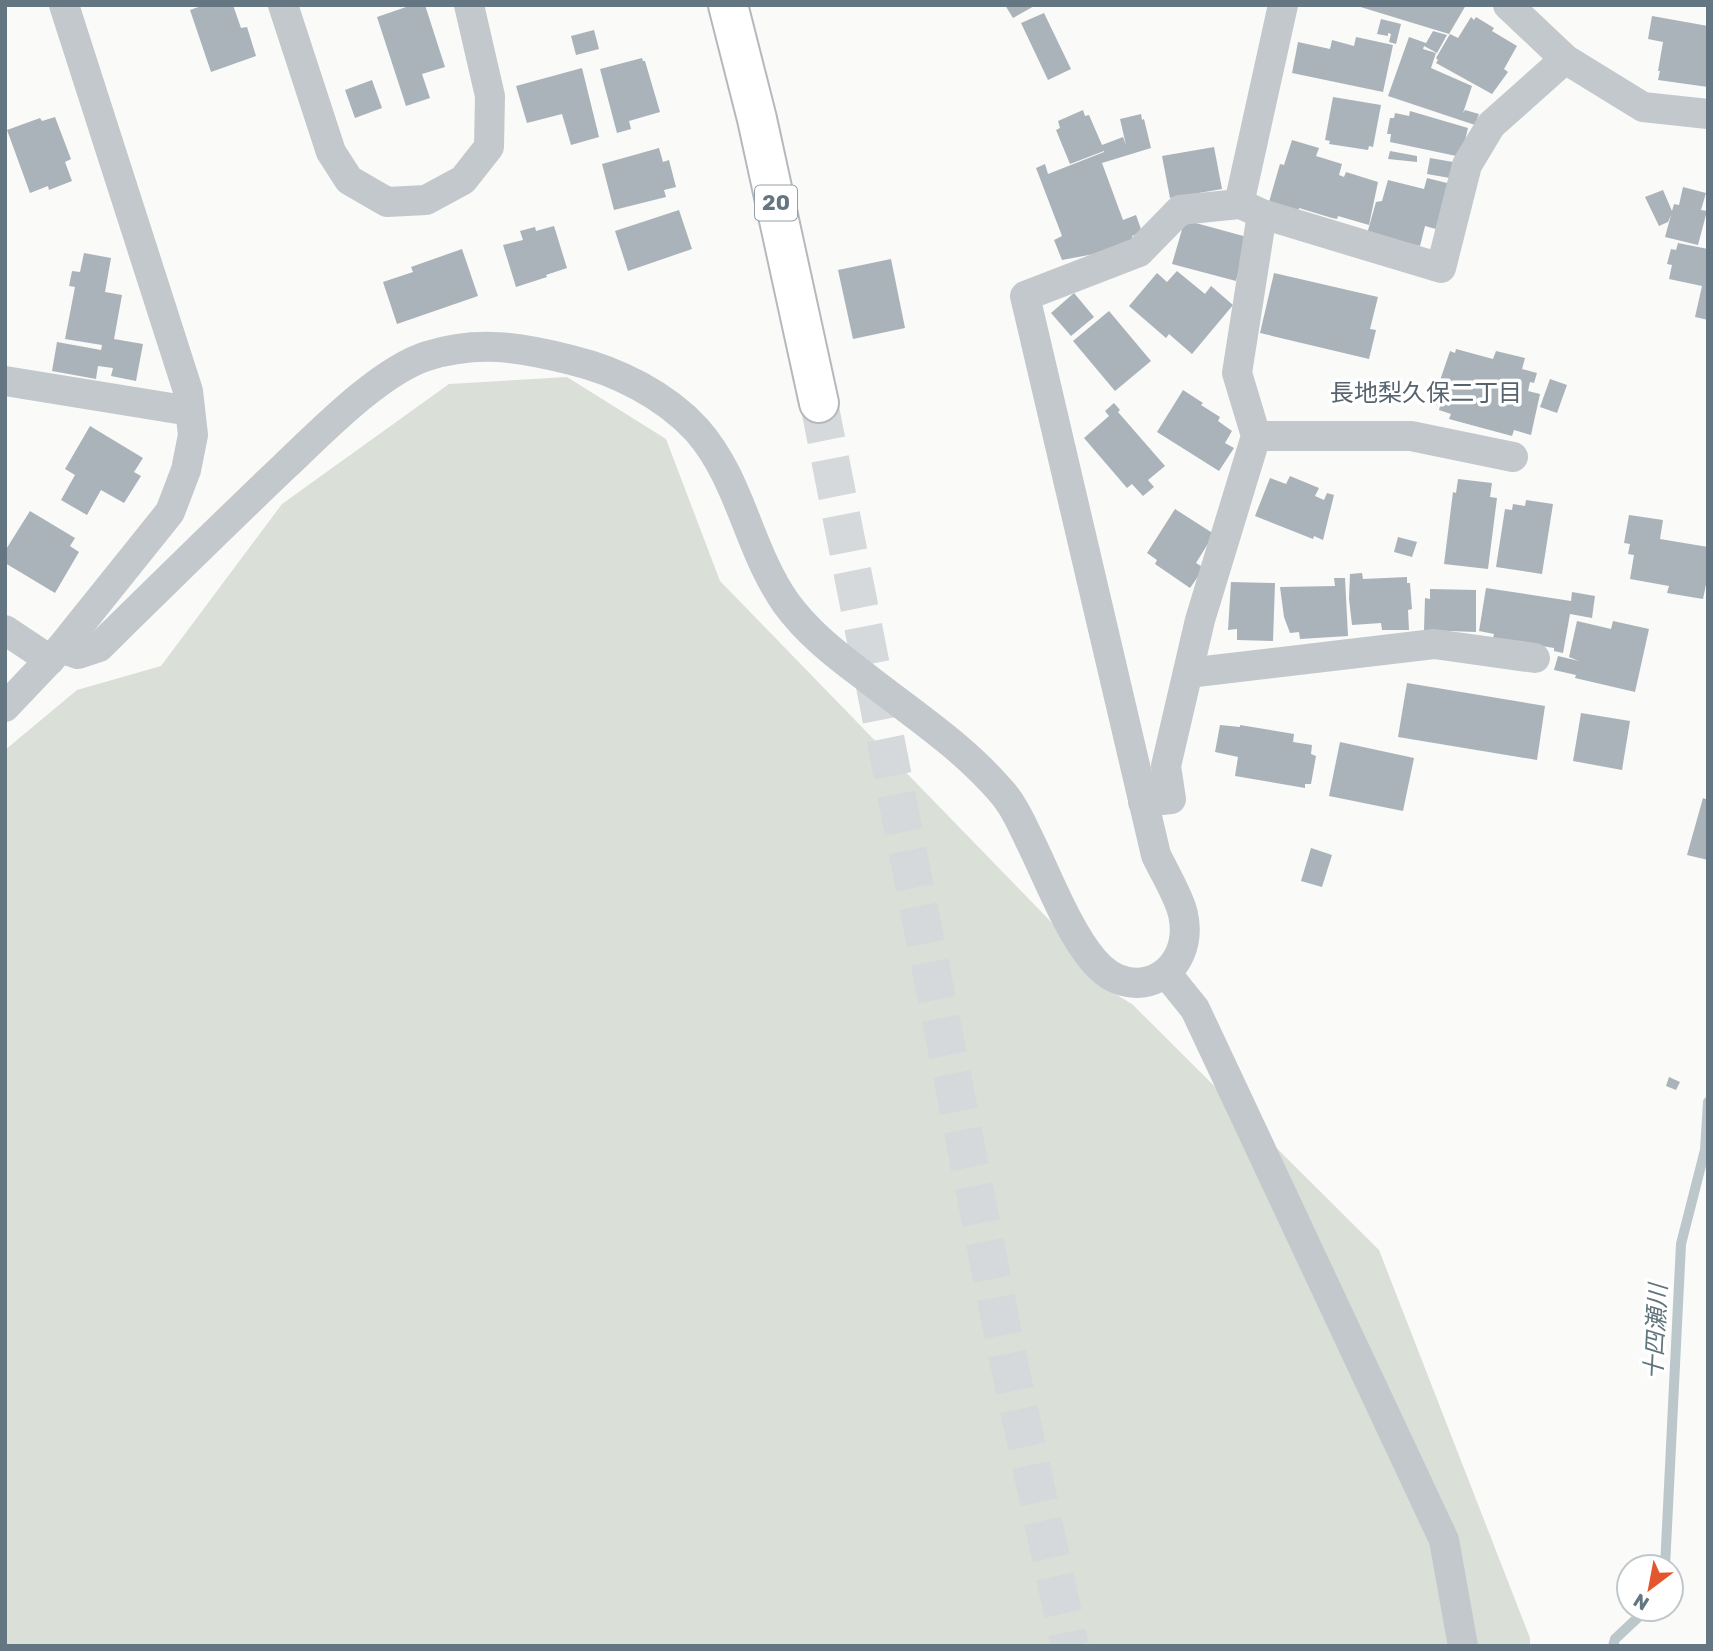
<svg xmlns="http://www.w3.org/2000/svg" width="1713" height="1651" font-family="Rubik,'Noto Sans JP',sans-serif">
<rect width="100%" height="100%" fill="#fafaf8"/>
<polygon fill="#dadfd7" points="567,377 666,439 720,581 1058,929 1102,986 1132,1004 1379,1250 1530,1638 1530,1646 5,1646 5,750 77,690 161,666 282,504 449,384"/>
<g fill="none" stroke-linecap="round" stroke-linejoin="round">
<g stroke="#bbc7cb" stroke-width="10">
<polyline points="1665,1567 1681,1244 1705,1150 1708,1102"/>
<polyline points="1613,1646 1615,1639 1647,1609"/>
</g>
</g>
<g fill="#aab3b9">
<polygon points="204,5 233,5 241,28 247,27 256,56 211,72 190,10"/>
<polygon points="412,5 425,5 445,67 422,74 430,98 406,106 377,17"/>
<polygon points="1005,5 1036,5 1013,18"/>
<polygon points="1354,5 1466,5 1449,34"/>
<polygon points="1044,13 1071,69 1048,80 1021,23"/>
<polygon points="1652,16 1708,26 1708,87 1658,80 1660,71 1658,71 1663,42 1648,39"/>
<polygon points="1471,17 1474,20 1476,17 1494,28 1492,31 1517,46 1504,69 1508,72 1492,94 1436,63 1438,60 1436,58 1450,34 1458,38"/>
<polygon points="1381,19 1401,24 1396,44 1389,42 1391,34 1388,33 1388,36 1377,34"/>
<polygon points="594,30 599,49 576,55 571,36"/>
<polygon points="1433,31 1447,35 1437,53 1424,46 1423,49 1436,53 1431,68 1472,86 1463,113 1465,110 1479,114 1475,125 1388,96 1409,37 1426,43"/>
<polygon points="1356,37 1393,45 1383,92 1292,73 1298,42 1330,49 1332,40 1354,46"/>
<polygon points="642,58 643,61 645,61 660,112 629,121 631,129 617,133 600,69"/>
<polygon points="582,68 599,137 571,145 562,114 527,123 516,86"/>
<polygon points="372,80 382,108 355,118 345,90"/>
<polygon points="1333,97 1381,105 1373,147 1369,146 1368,150 1329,144 1330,141 1325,140"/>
<polygon points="1083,110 1085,116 1089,115 1102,145 1123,137 1126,145 1120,119 1141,114 1142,120 1144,119 1151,148 1102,163 1123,220 1136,215 1142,232 1132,236 1134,243 1110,251 1062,260 1054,240 1062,236 1036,168 1045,164 1048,174 1104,152 1104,151 1070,164 1056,130 1060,128 1058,121"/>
<polygon points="1410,111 1468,128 1461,157 1390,142 1391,134 1387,134 1390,118 1394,118 1395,113 1409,116"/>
<polygon points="55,117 71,159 65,162 72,181 49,190 48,186 30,193 7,130 40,118 42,121"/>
<polygon points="1292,140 1319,148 1316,156 1342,164 1339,175 1344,177 1346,172 1378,182 1369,225 1338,216 1337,219 1332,218 1299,208 1298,211 1269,202 1280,164 1284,165"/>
<polygon points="1214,147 1222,189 1170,198 1162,156"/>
<polygon points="659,148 663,162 669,160 676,187 664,190 666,197 614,210 602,164"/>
<polygon points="1390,151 1417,156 1417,162 1388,159"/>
<polygon points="1430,158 1453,162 1450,178 1427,174"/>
<polygon points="1427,178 1455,185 1443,231 1425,226 1420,246 1367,234 1376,202 1382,201 1388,180 1424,189"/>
<polygon points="1683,187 1706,193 1701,210 1707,211 1698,245 1665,237 1671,215 1668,222 1659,226 1645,197 1663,190 1672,211 1674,204 1679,205"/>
<polygon points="679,210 692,249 628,271 615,231"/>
<polygon points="1192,222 1247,237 1236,281 1172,264 1183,226"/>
<polygon points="554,226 567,268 546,275 547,277 516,287 503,245 523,240 520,231 535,227 536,231"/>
<polygon points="1678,243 1708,249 1708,320 1695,317 1702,286 1669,279 1672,265 1667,264 1671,249 1676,250"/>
<polygon points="462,249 478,296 397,324 383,282 413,272 411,267"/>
<polygon points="84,253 111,258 105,292 122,295 114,339 143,344 136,381 111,376 113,368 98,366 96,379 52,371 57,342 101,350 102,345 65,339 75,287 69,286 72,271 80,272"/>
<polygon points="891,259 905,328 853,339 838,270"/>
<polygon points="1177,271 1205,294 1211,286 1233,305 1192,354 1169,334 1166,338 1129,306 1157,273 1167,282"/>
<polygon points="1274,273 1378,297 1370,329 1376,330 1369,359 1260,333"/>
<polygon points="1074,293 1094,317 1071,336 1051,313"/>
<polygon points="1109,311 1151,361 1115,391 1073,341"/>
<polygon points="1456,349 1493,359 1496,351 1525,358 1522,369 1537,373 1534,383 1530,382 1528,391 1540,394 1531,435 1514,430 1512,436 1449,419 1451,414 1439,410 1440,406 1432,404 1450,351 1455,353"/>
<polygon points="1550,379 1567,385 1557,413 1540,407"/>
<polygon points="1183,390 1203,403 1201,405 1220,417 1218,421 1232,431 1225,443 1234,448 1219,471 1157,432"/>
<polygon points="1114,403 1120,410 1118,412 1165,466 1148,480 1154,487 1143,496 1132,484 1127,488 1084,438 1109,416 1105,411"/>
<polygon points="90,426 143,458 134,472 141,476 124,503 101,490 87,515 61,500 75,475 65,469"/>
<polygon points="1290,476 1319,488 1315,496 1324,500 1327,493 1334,495 1323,540 1314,536 1313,539 1255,516 1270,478 1286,484"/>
<polygon points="1458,479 1492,483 1490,497 1497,498 1488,569 1444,564 1453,492 1456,493"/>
<polygon points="1526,500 1553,504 1542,574 1496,567 1505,509 1512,510 1513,504 1525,506"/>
<polygon points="1175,509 1214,534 1196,563 1204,568 1190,588 1155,564 1157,560 1147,553"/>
<polygon points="30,511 75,538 70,546 79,552 55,593 5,563 5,551"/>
<polygon points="1629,515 1663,520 1660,539 1708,547 1708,575 1703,599 1667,593 1669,586 1630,579 1634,555 1628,554 1630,544 1624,543"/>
<polygon points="1398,537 1417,542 1412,557 1394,552"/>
<polygon points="1362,573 1363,579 1407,577 1407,583 1410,583 1412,609 1408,610 1409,630 1382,630 1381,623 1352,625 1349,599 1350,574"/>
<polygon points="1334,578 1345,578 1348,636 1300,639 1299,632 1290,633 1284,617 1280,587 1335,586"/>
<polygon points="1231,582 1275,583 1273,641 1237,640 1237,629 1228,630"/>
<polygon points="1486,588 1571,601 1572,592 1595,596 1592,618 1570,614 1563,653 1554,651 1554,648 1493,638 1494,634 1479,631"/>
<polygon points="1430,589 1476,590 1476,632 1424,630 1425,598 1430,599"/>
<polygon points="1577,621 1611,629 1613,621 1649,629 1635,692 1575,678 1576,675 1554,670 1558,656 1579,661 1569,657"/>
<polygon points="1407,683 1545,706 1537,760 1398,737"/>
<polygon points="1581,713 1630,721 1622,770 1573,761"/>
<polygon points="1220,725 1240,727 1240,725 1294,734 1293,742 1312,745 1311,754 1316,756 1311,784 1305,784 1305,788 1235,776 1238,757 1215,752"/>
<polygon points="1340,742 1414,758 1403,811 1329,796"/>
<polygon points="1703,798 1708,800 1708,860 1687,855"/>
<polygon points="1311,848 1332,855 1322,887 1301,881"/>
<polygon points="1669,1077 1680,1082 1676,1090 1666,1086"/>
</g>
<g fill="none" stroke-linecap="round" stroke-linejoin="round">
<polyline stroke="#d5d9db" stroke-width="38" stroke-dasharray="38 19" stroke-linecap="butt" points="819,403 1007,1354 1070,1646"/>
<defs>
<polyline id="highway" points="728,5 757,119 819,403"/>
</defs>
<use href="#highway" stroke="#b4b9bd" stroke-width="42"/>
<g stroke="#c3c8cc" stroke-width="30">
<polyline points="283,5 331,152 349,180 387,202 426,200 463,180 489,147 490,96 469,5"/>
<polyline points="1508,5 1565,59 1643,107 1708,114"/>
<polyline points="1245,206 1262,214 1441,268 1467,165 1491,125 1565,59"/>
<polyline points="5,381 190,411"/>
<polyline points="1256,436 1411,436 1513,457"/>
<polyline points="5,630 50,660"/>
<path d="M61,648L78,654L99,647C161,586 223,525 286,465C322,431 380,371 427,356C478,340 520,347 571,360C617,371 665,395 697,430C741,480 748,549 786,603C807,632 835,654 863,675C910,712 961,745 1000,790C1013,804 1021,822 1029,839C1048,877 1067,929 1094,961C1134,1008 1196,973 1183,914C1179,896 1164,872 1156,855L1025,296L1139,252L1180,210L1239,204L1283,5"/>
<polyline points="1188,673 1434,644 1535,658"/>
<polyline points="5,707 61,648 170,512 186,470 193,435 188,391 64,5"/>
<polyline points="1143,802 1171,799 1166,766 1200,620 1256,436 1237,373 1262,214"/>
<polyline points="1166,973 1195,1009 1444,1540 1463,1646"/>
</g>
<use href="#highway" stroke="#fff" stroke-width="38"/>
</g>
<g text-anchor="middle" stroke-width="7" stroke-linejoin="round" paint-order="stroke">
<rect fill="#fff" stroke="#939fa8" stroke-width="2" x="755" y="185.5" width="42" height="35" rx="5"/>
<g font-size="21" font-weight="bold" fill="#657683">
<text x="776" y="210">20</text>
</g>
<g font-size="24" fill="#57646e" stroke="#fff">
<text x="1426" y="401">長地梨久保二丁目</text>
</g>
<g font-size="24" font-style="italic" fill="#60757c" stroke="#fff">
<text transform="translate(1656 1332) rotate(-87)" y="8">十四瀬川</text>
</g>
</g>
<rect width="1713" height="1651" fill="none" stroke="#657683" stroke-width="14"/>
<g transform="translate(1650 1588) rotate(212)"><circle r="33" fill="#ffffff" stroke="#c1c8cd" stroke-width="2"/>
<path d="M0-5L12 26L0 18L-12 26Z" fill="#e4572e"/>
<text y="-10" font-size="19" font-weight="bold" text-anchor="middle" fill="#657683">N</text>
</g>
</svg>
